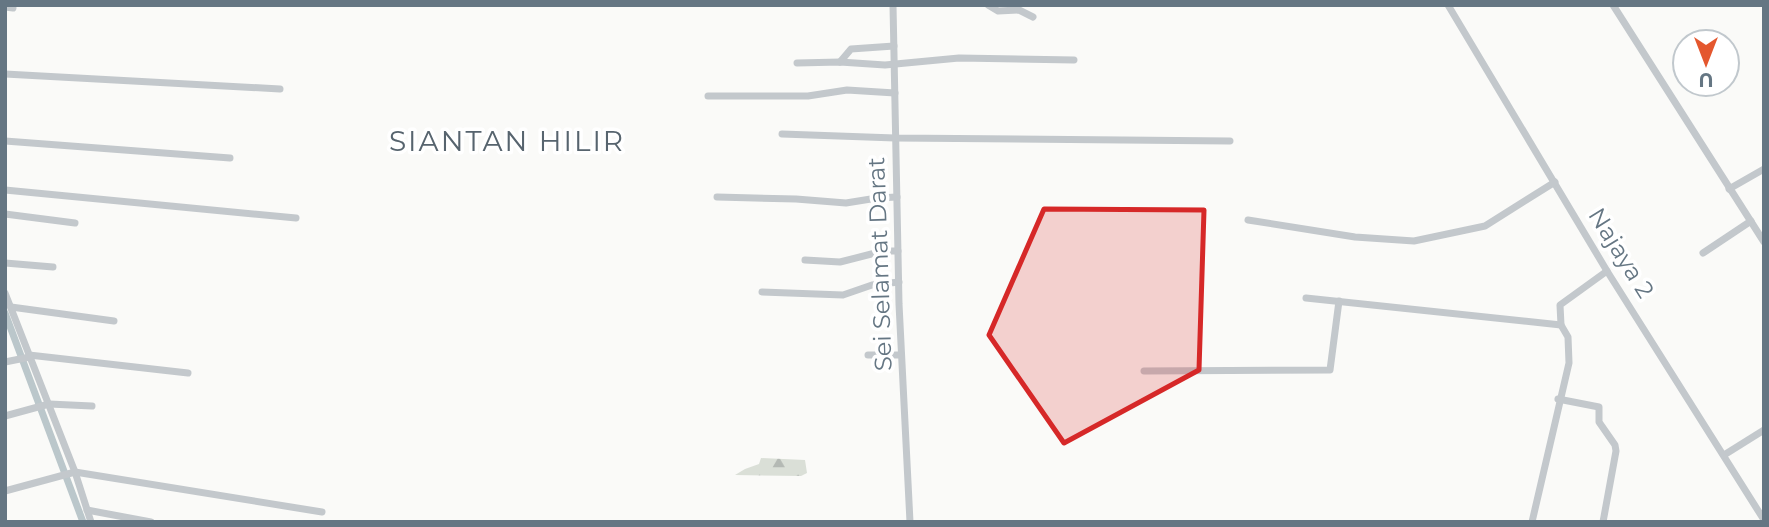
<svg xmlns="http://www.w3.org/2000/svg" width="1769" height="527" font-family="Montserrat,sans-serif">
<defs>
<pattern id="forest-firs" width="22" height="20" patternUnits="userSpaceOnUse" patternTransform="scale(1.75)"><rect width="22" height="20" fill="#dadfd7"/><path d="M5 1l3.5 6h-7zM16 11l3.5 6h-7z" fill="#b4b9b4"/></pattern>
</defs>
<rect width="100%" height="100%" fill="#fafaf8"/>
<polygon fill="url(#forest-firs)" points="761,458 805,460 807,473 801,476 735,475 745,469 759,464"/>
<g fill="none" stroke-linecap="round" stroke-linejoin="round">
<polyline stroke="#bbc7cb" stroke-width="7" points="5,313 83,522"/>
<g stroke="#c3c8cc" stroke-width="7">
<polyline points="893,5 899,304 910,522"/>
<polyline points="988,5 998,11 1019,10 1033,17"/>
<polyline points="1448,5 1607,271 1764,520"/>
<polyline points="1613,5 1764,242"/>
<polyline points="5,7 13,8"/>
<polyline points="840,62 851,49 894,46"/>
<polyline points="797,63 840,62 885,65 959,58 1074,60"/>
<polyline points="5,74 280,89"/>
<polyline points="708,96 808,96 847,90 895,93"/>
<polyline points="782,134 895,138 1230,141"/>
<polyline points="5,141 230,158"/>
<polyline points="1729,189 1764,169"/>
<polyline points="5,190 296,218"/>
<polyline points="717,197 796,199 846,203 877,198 897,197"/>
<polyline points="5,214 75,223"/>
<polyline points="1248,220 1355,237 1414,241 1485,226 1555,182"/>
<polyline points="1703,253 1751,221"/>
<polyline points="805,260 840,262 883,251 898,251"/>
<polyline points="5,263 53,267"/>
<polyline points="762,292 843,295 872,285 899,282"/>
<polyline points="5,293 75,472 91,522"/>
<polyline points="1306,298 1561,325"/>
<polyline points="11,307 114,321"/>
<polyline points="29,355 188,373"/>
<polyline points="868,355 901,355"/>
<polyline points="5,362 30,357"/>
<polyline points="1144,371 1330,370 1339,301"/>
<polyline points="1558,399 1599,407 1599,422 1615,445 1616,451 1603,522"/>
<polyline points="5,416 49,404 92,406"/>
<polyline points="1724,455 1764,430"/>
<polyline points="5,491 75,472 322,512"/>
<polyline points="87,510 151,522"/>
<polyline points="1532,522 1569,363 1568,337 1561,325 1560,305 1607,271"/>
</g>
</g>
<path fill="#d62828" fill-opacity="0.2" stroke="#d62828" stroke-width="5" stroke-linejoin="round" d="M1044,209L1204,210L1199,370L1064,443L989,335Z"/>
<g text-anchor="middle" stroke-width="7" stroke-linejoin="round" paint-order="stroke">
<g font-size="24" fill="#657683" stroke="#fff">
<text transform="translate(1621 253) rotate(58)" y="8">Najaya 2</text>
<text transform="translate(880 264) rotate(-92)" y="8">Sei Selamat Darat</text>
</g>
<g font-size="28" letter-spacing="2" fill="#57646e" stroke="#fff">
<text x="507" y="151">SIANTAN HILIR</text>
</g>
</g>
<rect width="1769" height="527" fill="none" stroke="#657683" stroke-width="14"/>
<g transform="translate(1706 63) rotate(180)"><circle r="33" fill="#ffffff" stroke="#c1c8cd" stroke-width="2"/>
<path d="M0-5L12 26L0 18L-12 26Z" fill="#e4572e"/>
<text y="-10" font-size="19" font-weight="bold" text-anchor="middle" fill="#657683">U</text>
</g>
</svg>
